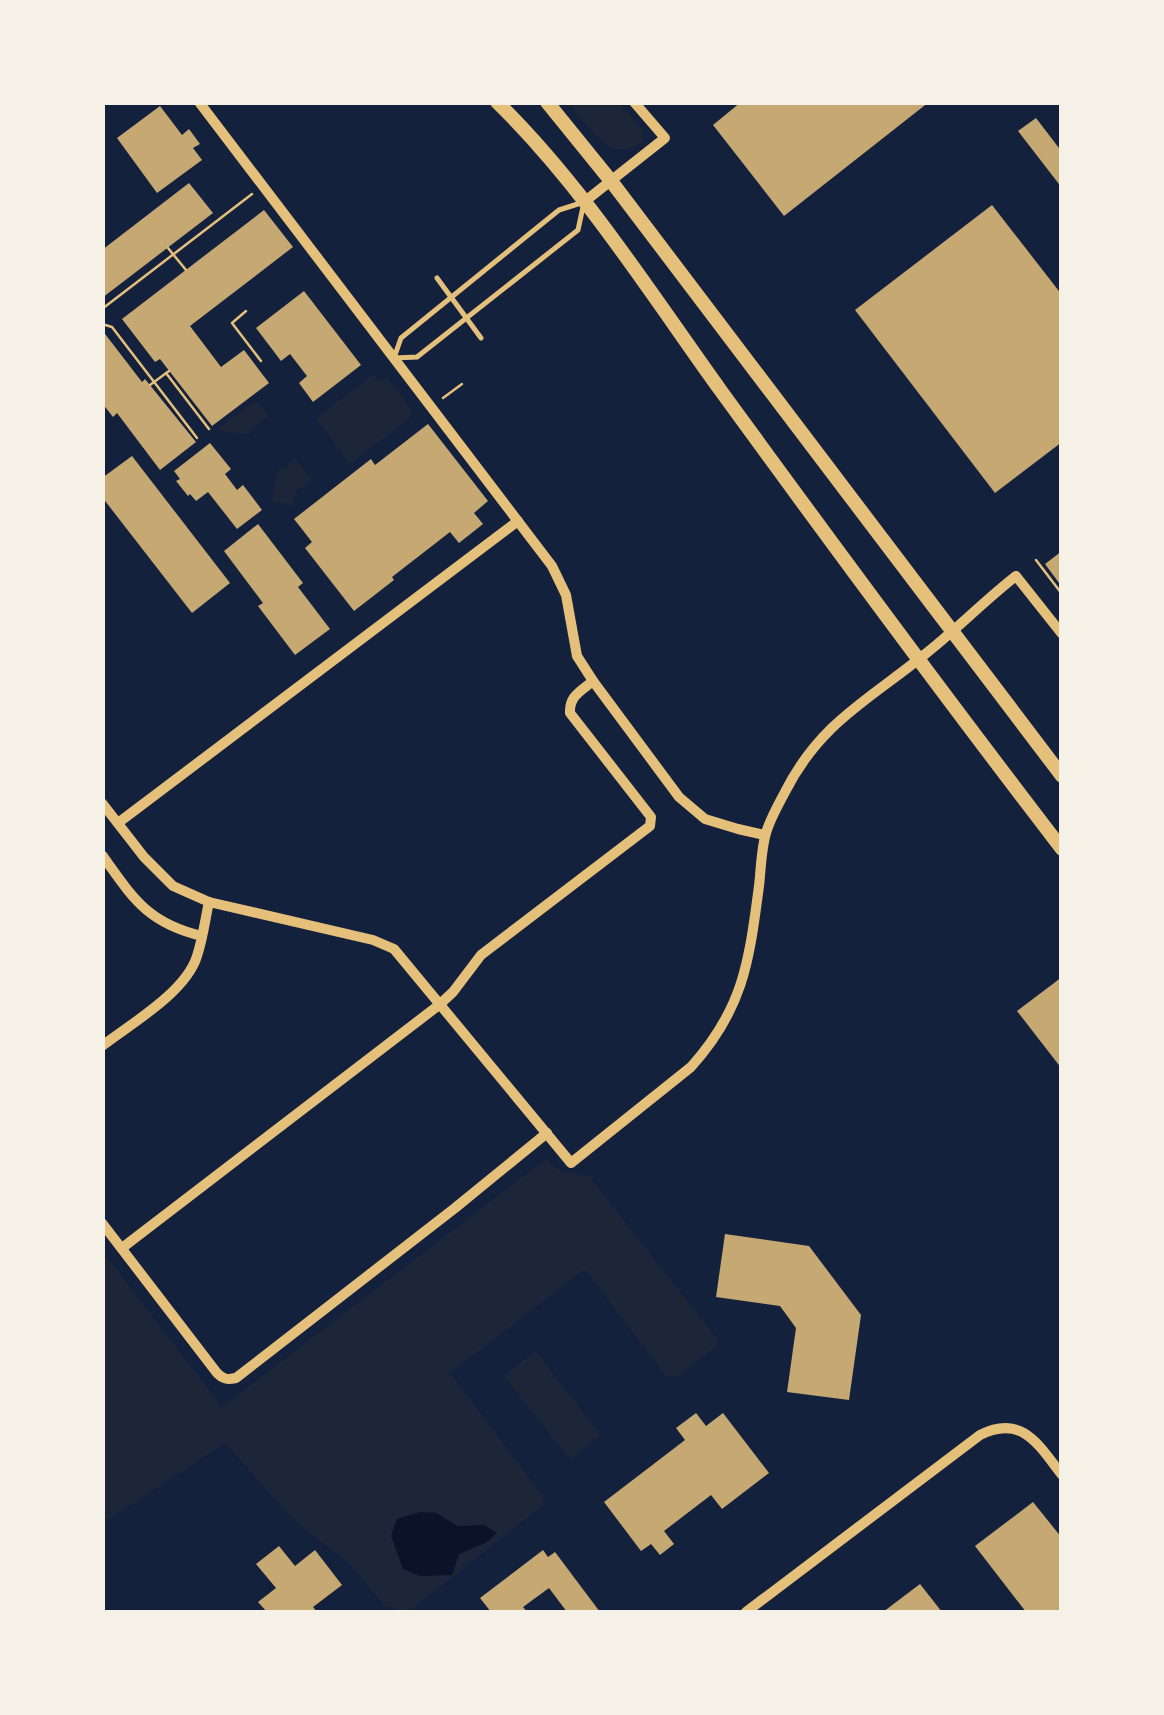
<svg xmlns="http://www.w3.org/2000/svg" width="1164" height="1715" font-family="'PT Sans Narrow',sans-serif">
<rect width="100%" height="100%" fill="#14213d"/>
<g fill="#1d2539" fill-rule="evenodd">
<path d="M568,103H620L642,131L644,136L642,142C610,166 588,125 568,103Z"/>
<polygon points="374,374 380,382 386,377 411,409 410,418 350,464 316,418"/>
<polygon points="256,401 269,416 254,427 249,435 216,430"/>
<polygon points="295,458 312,480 295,492 293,505 272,502 277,470 285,468"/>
<path d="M546,1159L560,1171L589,1176L717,1339V1346L677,1377L666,1376L585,1269L450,1373L542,1495L544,1504L413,1608L402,1611L384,1605L350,1564L295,1521L225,1443L103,1523L102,1251L222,1407ZM436,1513L487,1542L459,1554L452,1575L403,1568L398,1553Z"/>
<polygon points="535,1351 601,1435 570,1460 504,1376"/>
</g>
<polygon fill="#0b132b" points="420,1512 436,1513 457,1526 484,1525 497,1533 487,1542 459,1554 452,1575 420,1576 403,1569 391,1536 397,1519"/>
<g fill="#c6a872">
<polygon points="741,102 929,102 784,216 713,125"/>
<polygon points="160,106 182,135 189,129 200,144 193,148 202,160 157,193 117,138"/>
<polygon points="1036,118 1062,152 1062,188 1018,131"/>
<polygon points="189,183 213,213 102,298 102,250"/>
<polygon points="992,205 1062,295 1062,442 995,493 855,310"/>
<polygon points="264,210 293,247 190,326 221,367 244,350 269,383 212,426 160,359 155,362 122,319"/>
<polygon points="304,291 361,365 313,402 299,383 307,376 290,354 281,361 256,328"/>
<polygon points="102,330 142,382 145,379 196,442 160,470 117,413 113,417 102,403"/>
<polygon points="428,424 488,501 474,513 483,524 459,543 450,532 392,577 394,580 354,611 305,548 312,542 294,519 371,459 375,465"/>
<polygon points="210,443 231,469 225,474 237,490 243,485 262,510 237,529 208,492 196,501 190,494 188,496 176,481 180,479 174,471"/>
<polygon points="132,456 230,583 192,613 102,497 102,478"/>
<polygon points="258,524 303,583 298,587 330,629 295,655 258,606 263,603 224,551"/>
<polygon points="1062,551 1062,587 1045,564"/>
<polygon points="1062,977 1062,1069 1017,1011"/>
<polygon points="725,1234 809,1246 861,1315 849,1400 787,1392 796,1328 780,1306 716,1297"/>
<polygon points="696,1413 706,1426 723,1413 769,1473 722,1509 711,1495 664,1531 674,1544 660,1555 651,1544 641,1551 604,1502 685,1440 676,1428"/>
<polygon points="1033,1502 1062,1538 1062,1612 1026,1612 975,1546"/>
<polygon points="279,1546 295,1566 315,1550 342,1585 313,1607 317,1612 267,1612 258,1602 276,1588 256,1564"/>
<polygon points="543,1550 548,1557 555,1552 600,1612 567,1612 549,1588 523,1607 527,1612 491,1612 480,1598"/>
<polygon points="920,1584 942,1612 883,1612"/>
</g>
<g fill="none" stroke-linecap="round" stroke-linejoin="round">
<g stroke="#e5c07b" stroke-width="2.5">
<polyline points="168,248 186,270"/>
<polyline points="102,309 252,194"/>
<polyline points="246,311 232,323 261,361"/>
<polyline points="102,324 112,327 197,438"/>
<polyline points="166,373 209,429"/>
<polyline points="150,385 169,371"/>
<polyline points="443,398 462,384"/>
<polyline points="1036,560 1062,594"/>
</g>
<g stroke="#e5c07b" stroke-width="5">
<polygon points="584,202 578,230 417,357 394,358 401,338 559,210"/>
<polyline points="437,278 481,338"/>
</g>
<g stroke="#e5c07b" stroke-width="10">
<polyline points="199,102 552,566 566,595 577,656 593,681 679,797 705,819 738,829 765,835"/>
<polyline points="584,202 665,138 634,102"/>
<path d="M102,803L144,857L173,886L209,902L373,940L394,949L571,1163L691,1067C744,1008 749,961 759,886C761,869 761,850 766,833C770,819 778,805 785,792C820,723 867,701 924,655C956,630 984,601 1016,576L1062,634"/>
<polyline points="118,823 518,521"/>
<path d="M102,855C133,898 147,923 202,936"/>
<path d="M102,1046C132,1023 186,992 197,956C203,938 205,920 209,902"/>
<path d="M102,1223L217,1373C223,1379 227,1380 236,1378L455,1208L547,1133"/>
<path d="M122,1248L439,1005L453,992L481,955L650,826L651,817L570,713C569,696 581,691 593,681"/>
<path d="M746,1612L980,1435C1022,1414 1038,1444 1062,1475"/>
</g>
<g stroke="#e5c07b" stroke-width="14">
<path d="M497,102C583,186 651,294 721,391C833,545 946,698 1062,849"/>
<polyline points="547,102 611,181 1062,776"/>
</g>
</g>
<rect width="1164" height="1715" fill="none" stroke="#f6f1e7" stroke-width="210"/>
</svg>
